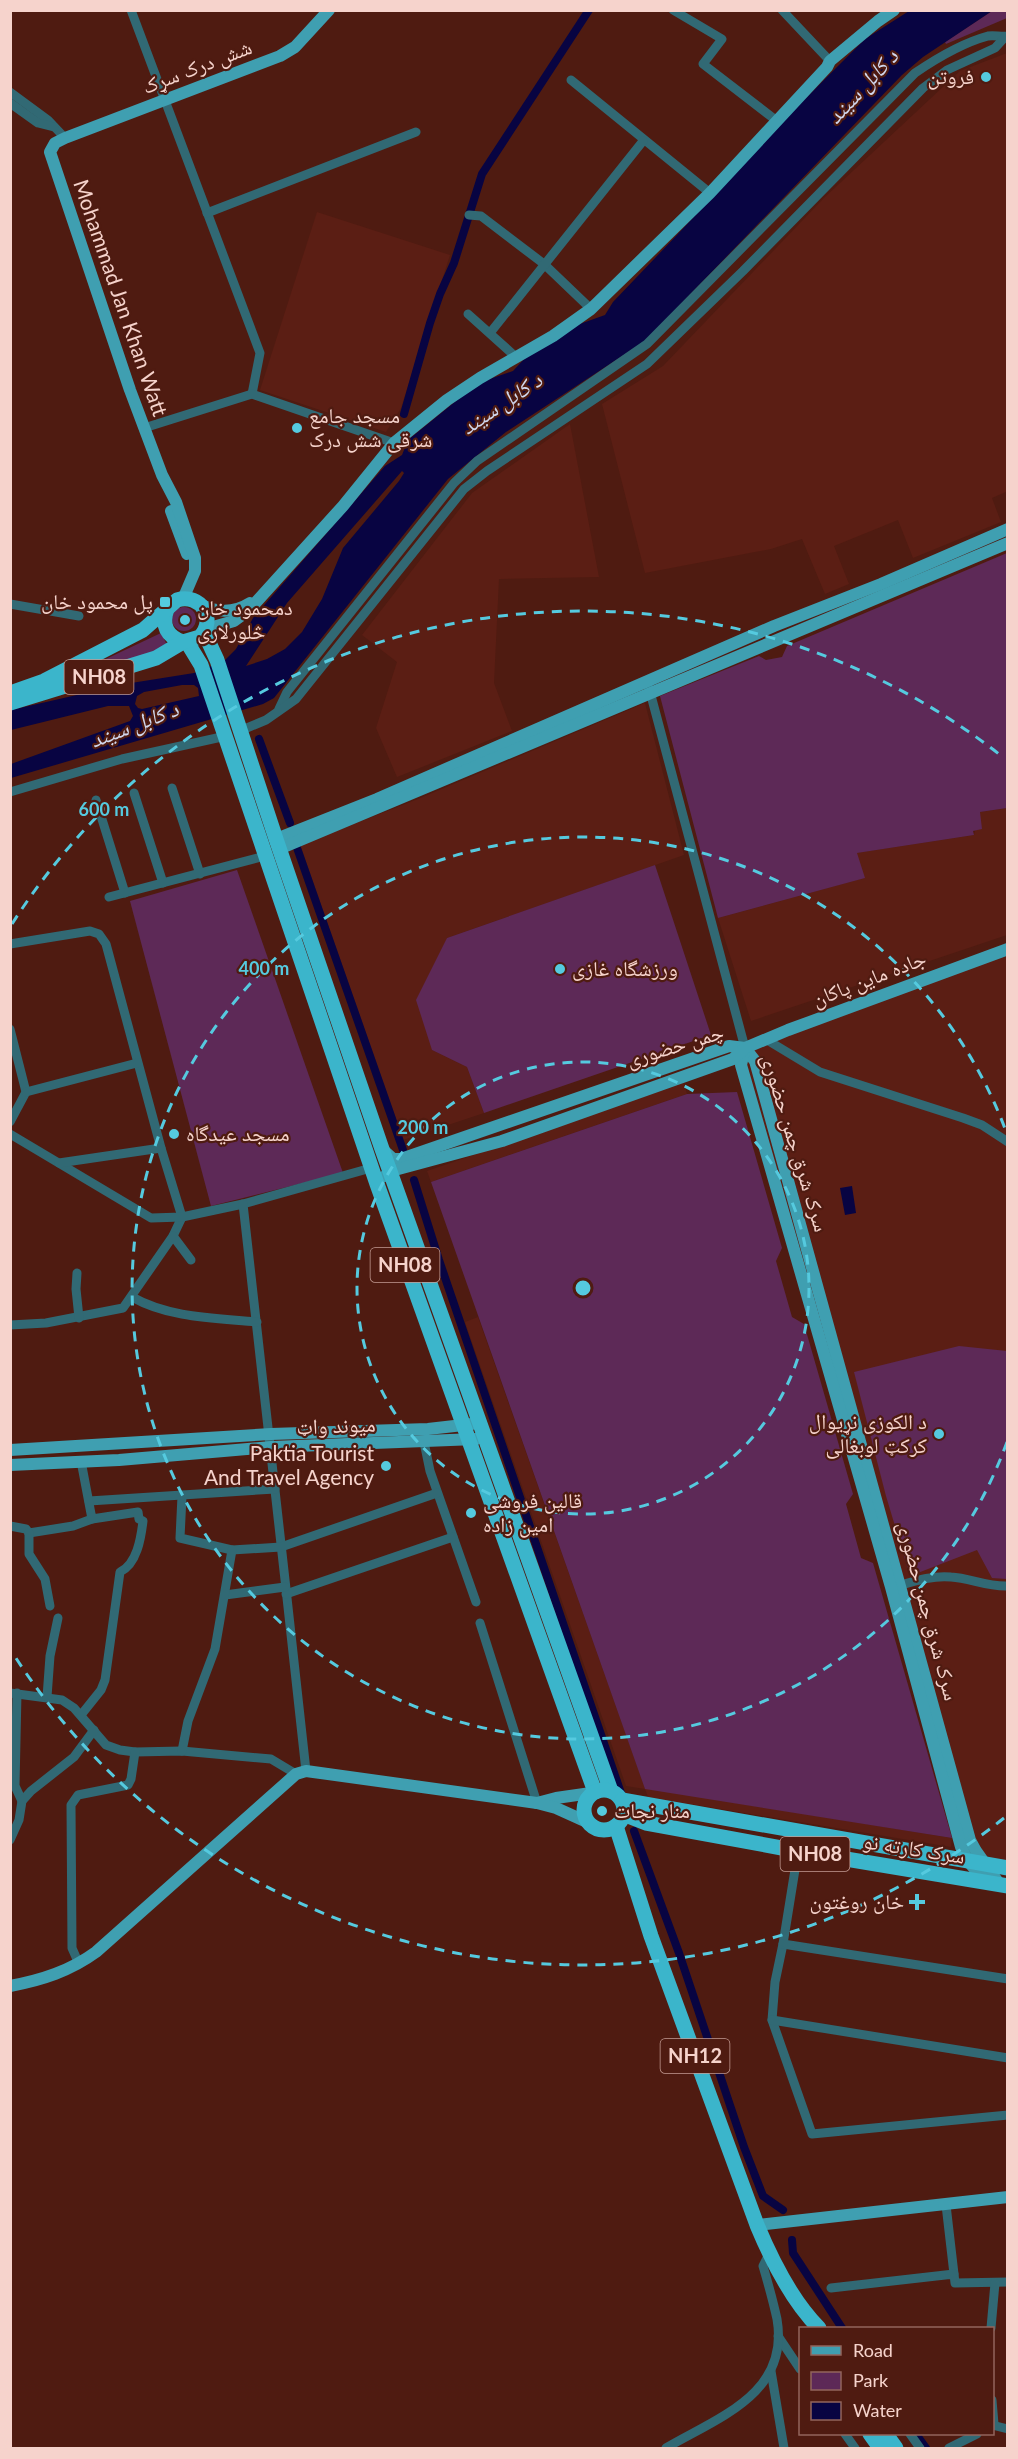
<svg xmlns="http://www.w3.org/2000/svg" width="1018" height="2459" font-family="Lato,'Noto Naskh Arabic',sans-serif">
<rect width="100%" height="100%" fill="#4f1b11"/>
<g fill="#5b1e14">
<polygon points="1007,53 1008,491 992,498 1001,522 913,558 898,520 834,546 849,584 825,594 802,539 771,549 645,573 602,404 663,366 824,198 960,71"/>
<polygon points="317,212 450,255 401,408 386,432 260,390"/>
<polygon points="570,424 599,577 499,579 494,683 512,731 397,777 376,728 397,662 362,635 472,493"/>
<polygon points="645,703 684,855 447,938 432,1050 467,1067 484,1113 403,1140 300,845 418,799"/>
<polygon points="1007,808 1007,935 751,1021 718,918 864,878 856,853 974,835 980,812"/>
<polygon points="1007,949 1007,1868 968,1861 741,1065 745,1048"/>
<polygon points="684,1083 687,1094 431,1182 427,1171"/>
<polygon points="478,1317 645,1788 952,1838 951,1847 648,1797 645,1789 626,1786 465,1322"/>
</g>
<g fill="#5d2957">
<polygon points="992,11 1007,11 1007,18 946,44 945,42"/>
<polygon points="1007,553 1007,808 980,812 982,829 973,831 974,835 857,853 865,878 718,918 660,696 759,656 766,660 782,657 787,646"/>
<circle cx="184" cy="619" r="12"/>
<polygon points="161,633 167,645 161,654 55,683"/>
<polygon points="655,865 711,1035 484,1113 467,1067 432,1050 416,1000 447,938"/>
<polygon points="237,870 343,1173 211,1206 130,901"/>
<polygon points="737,1092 782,1248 776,1261 792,1317 804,1324 853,1494 846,1504 861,1558 873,1563 952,1838 645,1789 431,1182 687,1094"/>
<polygon points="959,1346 1007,1351 1007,1579 992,1578 977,1550 910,1576 886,1496 854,1372"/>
</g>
<g fill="#080442" fill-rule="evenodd">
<path d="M909,11H992L923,57L902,75L645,341L506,432L448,479L274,698L263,704L11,778V764L130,721L133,716L129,706H108L11,730V710L125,684L194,673L224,661L236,649L253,618L385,466L402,455L408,440L478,383L513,371L527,356L577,325L605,315L613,302L677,235L776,128L865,39ZM402,471L404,473L399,481L343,548L322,599L302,632L285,649L267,659L246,666L287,603ZM182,685H194L198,688L199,696L142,709L138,708L135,704L137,696L144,692Z"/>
<polygon points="852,1186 856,1213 845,1215 840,1188"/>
</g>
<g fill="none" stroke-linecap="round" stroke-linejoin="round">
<g stroke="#080442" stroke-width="8">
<polyline points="404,414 430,323 440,294 454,263 482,174 589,10"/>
<polyline points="259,739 290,823"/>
<polyline points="296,845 403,1150"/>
<polyline points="414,1180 439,1260 622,1796"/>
<polyline points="634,1831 679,1953 744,2147 763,2196 783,2210"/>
<polyline points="792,2240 793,2253 842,2328"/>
<polyline points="916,2434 926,2448"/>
</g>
<g stroke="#316974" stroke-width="9">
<polyline points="131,10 260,353 252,394"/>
<polyline points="673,10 722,39 703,64 777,121"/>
<polyline points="782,10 830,61"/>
<polyline points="571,80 710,193"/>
<polyline points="10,92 48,120 65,138"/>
<polyline points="10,103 38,123 54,127"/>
<polyline points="207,213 416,132"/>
<polyline points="469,215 481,216 544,264 591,309"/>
<polyline points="468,314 516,357"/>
<polyline points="490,333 643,141"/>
<polyline points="144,428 252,394 394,443"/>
<polyline points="10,604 79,616"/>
<polyline points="649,688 745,1048"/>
<path d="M279,709L287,692L454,483L477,461L647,344L915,73C937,58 962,43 988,36C995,35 1001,37 1008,36"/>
<polyline points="242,730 266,720 296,699 464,489 487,471 647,364 743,271 923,88 947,70 995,48 1005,37"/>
<polyline points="172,788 200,874"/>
<polyline points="10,792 122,759 226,736"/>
<polyline points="134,793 163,883"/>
<polyline points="96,800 125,893"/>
<polyline points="109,897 265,856"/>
<polyline points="10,944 90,931 99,934 106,944 161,1148 182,1217 173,1236 123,1308 46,1323 10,1325"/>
<polyline points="10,1029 26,1092 10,1122"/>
<polyline points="767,1040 820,1072 963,1118 982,1125 1008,1142"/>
<polyline points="26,1092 137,1063"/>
<polyline points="10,1134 151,1218 182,1217 243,1204 371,1168"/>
<polyline points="59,1163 161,1148"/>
<path d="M243,1204C265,1392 285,1582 306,1771"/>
<polyline points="173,1236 191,1260"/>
<polyline points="77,1273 76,1289 79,1318"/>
<path d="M132,1297C169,1318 215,1318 257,1322"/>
<polyline points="424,1442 430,1471 476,1602"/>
<polyline points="182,1496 180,1538 232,1550 281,1547 437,1493"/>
<polyline points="89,1501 275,1489"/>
<polyline points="10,1526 26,1529 29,1533 73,1526 92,1519"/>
<polyline points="29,1533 29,1554 45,1579 50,1606"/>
<path d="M894,1587C912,1582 932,1575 951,1577C970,1578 987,1587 1008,1586"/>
<polyline points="286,1594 453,1537"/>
<polyline points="225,1595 285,1587"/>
<polyline points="480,1623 537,1803"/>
<polyline points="10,1693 62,1700 74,1708 106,1745 120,1750 135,1752 182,1751 271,1759 296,1774"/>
<polyline points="17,1693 15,1786 22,1801"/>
<polyline points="47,1697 50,1656 58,1618"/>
<path d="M81,1715L101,1690L105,1680L120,1572C137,1564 141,1538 143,1521L139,1519L138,1512L92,1519L81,1461"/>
<polyline points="182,1751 188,1721 215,1649 232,1550"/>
<polyline points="10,1840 19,1820 22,1801 31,1791 74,1757 94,1730"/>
<polyline points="798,1851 783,1944 775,1982 772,2020 812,2134 1008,2115"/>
<polyline points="783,1944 1008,1979"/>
<polyline points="79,1964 72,1948 71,1805 78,1795 128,1785 131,1779 135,1752"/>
<polyline points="772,2020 1008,2058"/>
<polyline points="946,2205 954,2274"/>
<polyline points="831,2288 954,2274 955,2283 1008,2282"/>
<polyline points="991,2328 995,2283"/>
<polyline points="778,2336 800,2369"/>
<polyline points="771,2371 784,2448"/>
<polyline points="992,2400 994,2424"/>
<polyline points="992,2425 1008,2429"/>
<polyline points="845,2434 855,2448"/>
<polyline points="910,2434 920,2448"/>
<path d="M666,2448C717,2418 790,2394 777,2319C773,2301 768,2283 763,2266L769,2254"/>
<polyline points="949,2448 977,2434"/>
</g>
<g stroke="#3f9fb1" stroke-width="12">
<polyline points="171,511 187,554"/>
<polyline points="183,599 195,571 195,558 176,502 162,475 130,390 50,152 55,143 65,138 280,56 295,47 329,10"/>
<path d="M202,605C218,613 234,613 250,603"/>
<polyline points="206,629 234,621 249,610 343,506 394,443 447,400 480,378 553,336 591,309 710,193 827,67 830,61 878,21 894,10"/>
<polyline points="276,839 377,799 774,626 881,584 1008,529"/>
<polyline points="279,849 1008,543"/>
<polyline points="745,1048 755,1061 970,1840 976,1851 1000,1885"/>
<polyline points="745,1048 741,1065 891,1587 961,1847 968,1861 986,1882"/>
<polyline points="382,1149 393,1159 401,1159 729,1046 745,1048"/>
<polyline points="385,1176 391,1171 502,1141 733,1059 745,1048 788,1030 1008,949"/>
<polyline points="10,1450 271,1434 428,1429 472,1424"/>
<polyline points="10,1465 119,1460 271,1447 476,1439"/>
<polyline points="537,1803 556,1798 591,1793"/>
<path d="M10,1986C42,1980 70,1971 96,1952L296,1774L306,1771L537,1803L556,1808L587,1822"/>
<polyline points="757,2225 1008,2197"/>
</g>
<g stroke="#3bb5cb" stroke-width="15">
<path d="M167,609C161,625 167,637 183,642"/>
<polyline points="204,632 217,660 276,839 382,1149 611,1791"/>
<polyline points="187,642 201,665 377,1184 595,1792"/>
<path d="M10,693L44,681L143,630L177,600C201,593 217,619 200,637L183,642L156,658L10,703"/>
<circle cx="604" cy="1810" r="20"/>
<polyline points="622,1800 1008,1868"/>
<polyline points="623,1814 646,1823 798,1851 1008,1886"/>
<path d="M616,1826L651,1936L757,2225C772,2261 792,2301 819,2328"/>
<polyline points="870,2434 880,2448"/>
<polyline points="886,2434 896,2448"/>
</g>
</g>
<g fill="none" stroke="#55cadf" stroke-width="3" stroke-dasharray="10 8">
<circle cx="583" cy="1288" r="226"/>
<path d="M1007 1442A451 451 0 1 1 1007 1134"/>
<path d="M1004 1818A677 677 0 0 1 12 1652M12 924A677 677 0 0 1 1004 758"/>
</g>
<g fill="#55cadf" stroke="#4f1b11" stroke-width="2">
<circle cx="986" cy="77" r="6"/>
<circle cx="297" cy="428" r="6"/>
<rect x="159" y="596" width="12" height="12" rx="3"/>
<circle cx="185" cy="620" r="6"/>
<circle cx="560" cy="969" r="6"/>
<circle cx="174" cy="1134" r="6"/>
<circle cx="939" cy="1434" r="6"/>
<circle cx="386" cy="1466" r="6"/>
<circle cx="471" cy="1513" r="6"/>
<circle cx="602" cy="1811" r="6"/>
<path d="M914 1893h6v6h6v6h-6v6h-6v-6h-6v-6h6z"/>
</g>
<g text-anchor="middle" stroke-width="4.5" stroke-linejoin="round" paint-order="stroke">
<g fill="#4f1b11" stroke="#c49c94" stroke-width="1.5">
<rect x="64.5" y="660" width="69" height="34" rx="4.5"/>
<rect x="370.5" y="1248" width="69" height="34" rx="4.5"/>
<rect x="780.5" y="1837" width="69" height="34" rx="4.5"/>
<rect x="660.5" y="2039" width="69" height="34" rx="4.5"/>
</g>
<g font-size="20" font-weight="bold" fill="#f6d3cc">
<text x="99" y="684">NH08</text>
<text x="405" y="1272">NH08</text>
<text x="815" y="1861">NH08</text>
<text x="695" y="2063">NH12</text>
</g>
<g font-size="21" fill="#f6d3cc" stroke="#4f1b11">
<text transform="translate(197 67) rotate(-21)" y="7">شش درک سړک</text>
<text transform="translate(120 298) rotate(71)" y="7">Mohammad Jan Khan Watt</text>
<text transform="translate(869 979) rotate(-21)" y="7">جاده ماین پاکان</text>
<text transform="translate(675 1046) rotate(-17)" y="7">چمن حضوری</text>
<text transform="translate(795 1143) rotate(73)" y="7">سرک شرق چمن حضوری</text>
<text transform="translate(336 1426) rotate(-2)" y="7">میوند واټ</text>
<text transform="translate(928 1611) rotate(75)" y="7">سرک شرق چمن حضوری</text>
<text transform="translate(914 1849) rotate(9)" y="7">سرک کارته نو</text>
</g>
<g font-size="21" fill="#f6d3cc" stroke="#4f1b11" text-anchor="start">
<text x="974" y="84" text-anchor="end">فروتن</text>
<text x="309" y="423">مسجد جامع<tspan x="309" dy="24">شرقی شش درک</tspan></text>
<text x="153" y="609" text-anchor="end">پل محمود خان</text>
<text x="197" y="615">دمحمود خان<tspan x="197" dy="24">څلورلاری</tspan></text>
<text x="572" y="976">ورزشگاه غازی</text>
<text x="186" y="1141">مسجد عیدگاه</text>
<text x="927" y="1429" text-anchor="end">د الکوزی نړیوال<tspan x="927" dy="24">کرکټ لوبغالی</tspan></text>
<text x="374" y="1461" text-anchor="end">Paktia Tourist<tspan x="374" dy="24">And Travel Agency</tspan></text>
<text x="483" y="1508">قالین فروشی<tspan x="483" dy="24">امین زاده</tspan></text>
<text x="614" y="1818">منار نجات</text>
<text x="904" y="1909" text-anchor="end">خان روغتون</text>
</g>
<g font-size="22" font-style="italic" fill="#d0d7ee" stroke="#4f1b11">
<text transform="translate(862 86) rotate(-47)" y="8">د کابل سيند</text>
<text transform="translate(501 403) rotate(-34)" y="8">د کابل سيند</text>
<text transform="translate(134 724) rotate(-21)" y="8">د کابل سيند</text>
</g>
</g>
<circle cx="583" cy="1288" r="9" fill="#55cadf" stroke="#4f1b11" stroke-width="3"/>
<g font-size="18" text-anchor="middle" font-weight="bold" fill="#55cadf" stroke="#4f1b11" stroke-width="4.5" stroke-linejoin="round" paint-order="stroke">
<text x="104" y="816">600 m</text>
<text x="264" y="975">400 m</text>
<text x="423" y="1134">200 m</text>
</g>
<rect width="1018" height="2459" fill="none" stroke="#f6d3cc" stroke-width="24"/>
<rect x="799" y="2327" width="195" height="108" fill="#4f1b11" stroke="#92655c" stroke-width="1.5"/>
<rect x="811" y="2346" width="30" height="9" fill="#3f9fb1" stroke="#92655c" stroke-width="1.5"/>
<text x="853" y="2357" font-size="18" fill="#f6d3cc">Road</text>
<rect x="811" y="2372" width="30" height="18" fill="#5d2957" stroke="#92655c" stroke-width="1.5"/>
<text x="853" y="2387" font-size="18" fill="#f6d3cc">Park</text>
<rect x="811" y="2402" width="30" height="18" fill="#080442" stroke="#92655c" stroke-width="1.5"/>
<text x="853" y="2417" font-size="18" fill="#f6d3cc">Water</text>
</svg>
